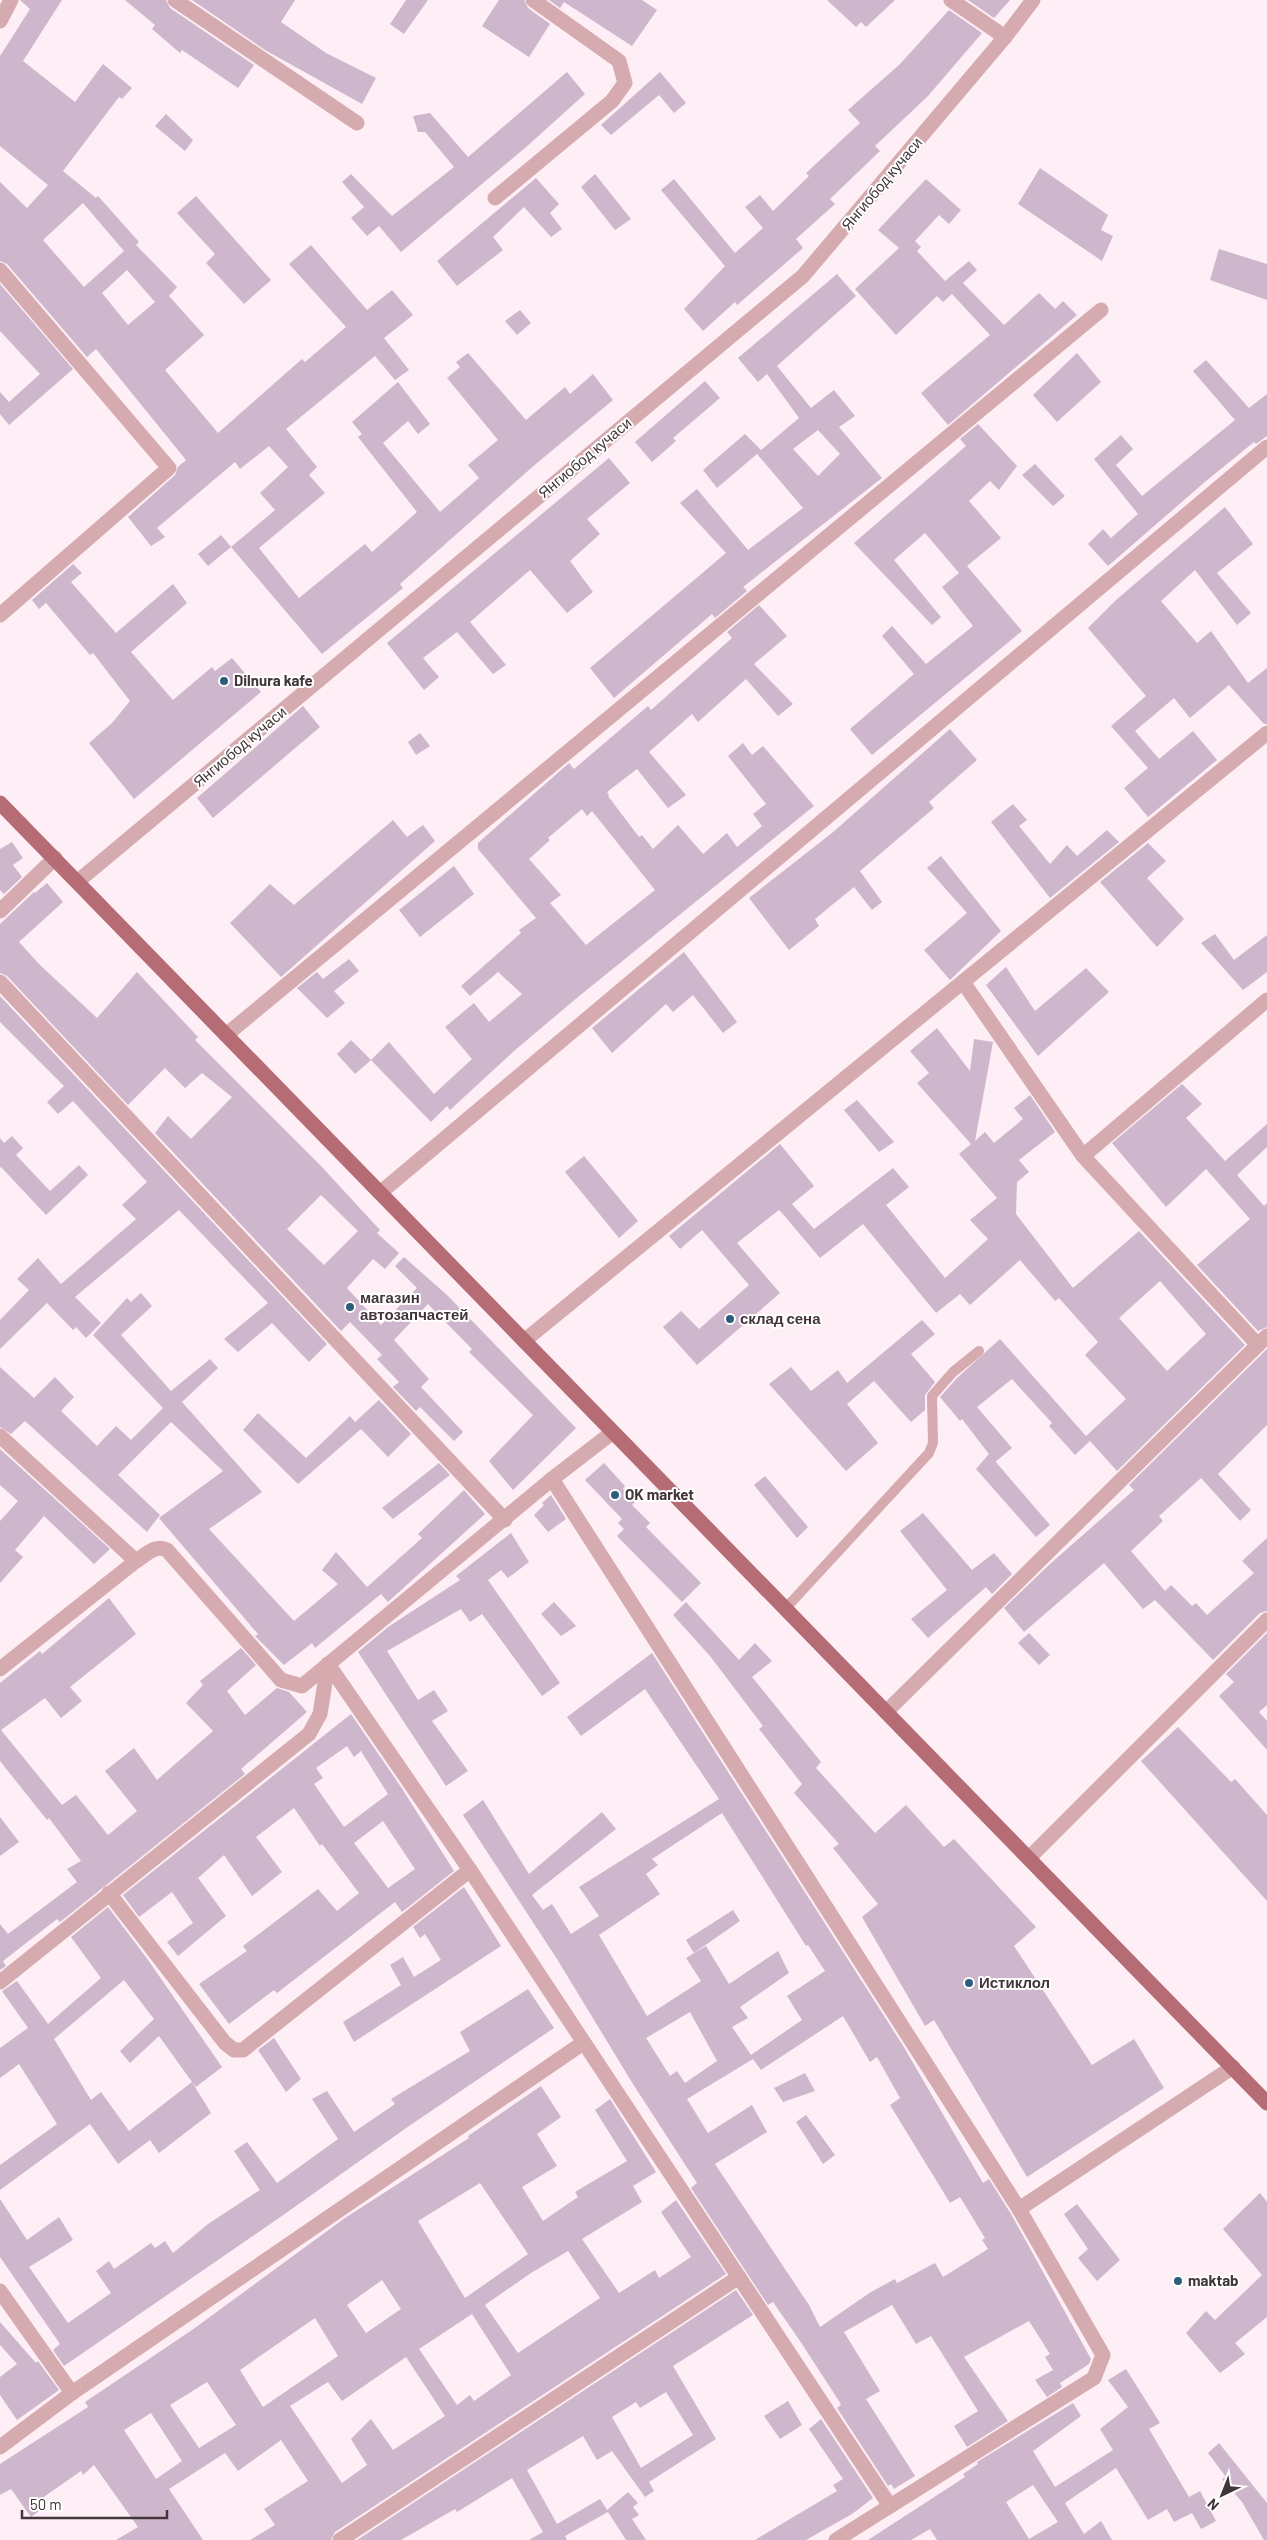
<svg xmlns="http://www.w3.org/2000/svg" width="1267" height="2540" font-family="Barlow,sans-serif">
<rect width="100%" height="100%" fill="#fdeff5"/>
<g fill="#ceb6cc" fill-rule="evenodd">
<path d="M20,0H62L23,61L75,102L103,64L132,88L122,99L119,97L63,171L96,198L98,196L139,242L136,245L177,287L169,296L204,335L165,370L218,433L302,359L305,362L346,327L289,264L311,245L367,310L392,290L413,315L384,338L409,370L395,380L375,356L286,429L317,467L309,475L325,493L259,548L299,598L365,544L372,552L417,512L358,437L362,434L352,422L398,382L430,424L418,434L408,421L383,443L440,512L479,478L468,465L498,440L447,378L460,367L456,362L468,353L526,420L565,387L570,394L593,374L613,400L537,463L400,584L403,588L322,654L231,547L275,510L260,493L288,467L269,446L240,469L235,462L157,528L165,537L151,546L128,517L175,475L178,467L186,460L96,349L87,357L7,264L0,261V182L27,208L48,185L0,146V56L30,9ZM83,203L124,251L84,287L43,240ZM127,270L155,302L128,325L102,293Z"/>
<polygon points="125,0 166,0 170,8 254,65 238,88 182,50 180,53 152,29 155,25"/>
<polygon points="192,0 295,0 281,22 326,53 376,78 362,104 265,50"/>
<polygon points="406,0 428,0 404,34 390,24"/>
<polygon points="499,0 524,0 528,8 550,24 529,57 482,26"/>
<polygon points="549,0 642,0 657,10 632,46 564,2 560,8"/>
<polygon points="827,0 895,0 866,27 861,22 856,27"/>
<polygon points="968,0 1010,0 994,18"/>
<polygon points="949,10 982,33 928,96 875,146 880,151 830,199 835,204 796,239 803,248 737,305 735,302 703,331 684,309 725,266 661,190 674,179 735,253 763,228 745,207 760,195 773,211 809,176 806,173 860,123 848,110 900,64"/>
<polygon points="567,72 585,94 525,148 401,252 379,226 367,236 351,218 364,207 342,182 351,174 392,216 454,167 425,132 418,132 413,116 430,113 468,157"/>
<polygon points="660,72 686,103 674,113 659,95 611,135 601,125"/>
<polygon points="166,114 193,140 185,151 155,126"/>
<polygon points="1040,168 1108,215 1101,230 1113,236 1102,261 1018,204"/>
<polygon points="595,174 631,219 615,230 581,187"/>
<polygon points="536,178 559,204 550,213 562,229 551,237 524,207 493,237 503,250 457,286 437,261"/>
<polygon points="926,179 961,210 949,224 939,215 915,241 921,247 917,251 945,281 969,261 977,270 963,283 1004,325 1039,293 1055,309 1063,301 1077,315 948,425 921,393 990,335 952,294 943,302 937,296 896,335 855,289 899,248 878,230"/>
<polygon points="196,196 271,280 244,304 206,263 215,254 177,213"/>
<polygon points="1219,249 1267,264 1267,300 1210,280"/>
<path d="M837,274L856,296L777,366L811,408L834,390L855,416L839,427L882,478L743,587L747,591L715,618L712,614L614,698L590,668L726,553L680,503L697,489L748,550L803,508L757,454L717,488L703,470L745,434L761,450L799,418L767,374L758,382L738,358ZM818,430L840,454L818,476L793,449Z"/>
<polygon points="0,284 73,369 9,425 0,414 0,392 9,402 40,374 0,331"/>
<polygon points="520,310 531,323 517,335 505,321"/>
<polygon points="1077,353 1101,382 1057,422 1033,395"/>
<polygon points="1206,360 1249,408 1267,394 1267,436 1256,444 1254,442 1206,481 1108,566 1088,544 1103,529 1111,538 1138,514 1094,459 1121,435 1133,449 1116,465 1142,496 1235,420 1193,371"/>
<polygon points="705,381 720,398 673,438 676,441 652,462 635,442"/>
<polygon points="978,424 1017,466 999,490 990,481 969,501 1001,538 967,566 1022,631 872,755 850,729 914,674 882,636 892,626 926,664 973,626 942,587 959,573 925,533 894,560 941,617 932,625 854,543 966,446 960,439"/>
<polygon points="609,458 630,483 587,519 600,534 570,561 593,592 567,613 530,570 470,622 506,665 493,674 457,632 423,658 439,677 424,690 387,643"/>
<polygon points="1035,464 1065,496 1053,506 1022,475"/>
<polygon points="1225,507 1253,544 1217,573 1251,613 1237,625 1195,570 1161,601 1197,643 1211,631 1248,683 1267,668 1267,724 1264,724 1229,685 1190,718 1174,698 1135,731 1159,759 1193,731 1217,760 1148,817 1124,788 1148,768 1111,726 1146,696 1088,628 1116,600"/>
<polygon points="221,535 231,547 208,566 198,554"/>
<polygon points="73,564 82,573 71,582 116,633 173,584 187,603 131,652 173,700 212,667 215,671 232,658 261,692 134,799 89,743 112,723 130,701 93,653 90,655 46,603 39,609 32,600"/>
<path d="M759,605L787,636L754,664L793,704L778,716L746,679L698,722L692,714L649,752L686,795L668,808L637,769L607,792L609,795L608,796L639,837L642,835L653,849L678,825L703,854L727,833L737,847L762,826L753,814L766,804L728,756L743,743L752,755L763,746L814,806L578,997L514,1051L450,1110L447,1106L431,1122L371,1060L389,1042L434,1094L472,1059L445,1027L474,1003L489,1022L522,994L498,972L470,996L461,986L521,933L519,930L536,918L478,849V843L569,763L574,769L648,706L651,710L732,638L727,632ZM582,809L587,816L592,811L655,890L586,945L550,903L561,895L529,859L550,840L548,838Z"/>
<polygon points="303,706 320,727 213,818 197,798"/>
<polygon points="950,729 977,760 929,802 934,808 860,871 882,902 872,910 854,887 815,919 819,926 789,950 749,898 832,833"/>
<polygon points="420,733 430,746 416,755 408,742"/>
<polygon points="1013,804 1027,820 1019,826 1050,864 1067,845 1077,856 1107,830 1119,842 1050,898 991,822"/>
<polygon points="393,820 407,837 423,825 435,841 281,977 230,923 270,884 294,905"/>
<polygon points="12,842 23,858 13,865 22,877 4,894 0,890 0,849"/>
<polygon points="1148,843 1166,861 1147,878 1184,919 1157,947 1100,882"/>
<polygon points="941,856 1001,931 950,980 924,950 967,913 927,868"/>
<polygon points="454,866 474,894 420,937 399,910"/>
<path d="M47,883L63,902L19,942L40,965L97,1018L137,972L198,1037L195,1040L321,1166L380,1230L377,1233L399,1253L385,1269L373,1259L347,1288L381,1325L417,1288L395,1266L404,1257L447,1295L576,1428L513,1490L489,1461L533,1415L469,1352L472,1349L428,1304L394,1340L429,1379L421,1387L463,1432L454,1441L420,1407L416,1411L393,1387L399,1382L377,1359L382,1355L350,1322L341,1331L155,1133L168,1116L191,1139L232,1097L202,1073L185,1088L165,1068L128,1105L7,976L0,973V924L34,892L35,893ZM321,1195L358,1231L324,1265L287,1229Z"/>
<polygon points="1215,934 1234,960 1267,935 1267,972 1243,990 1201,943"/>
<polygon points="684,952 737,1022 723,1033 693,995 673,1012 666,1004 612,1053 592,1028"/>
<polygon points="349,959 359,971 334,991 345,1003 327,1018 297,988 317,972 323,979"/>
<polygon points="1006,967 1035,1011 1086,968 1109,992 1038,1056 986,985"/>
<polygon points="0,996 327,1344 309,1362 272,1323 238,1352 224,1339 268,1303 179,1210 75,1297 101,1323 86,1338 76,1327 73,1330 47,1303 0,1349 0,1320 29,1290 17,1279 38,1258 61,1284 136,1219 122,1205 147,1182 73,1101 58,1114 47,1102 64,1086 0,1022"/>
<path d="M937,1028L970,1071L974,1039L993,1042L975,1141L985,1132L994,1143L1023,1119L1014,1108L1030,1095L1055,1132L1019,1160L1029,1172L1017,1182L1016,1214L1073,1288L1139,1231L1245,1345L1117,1471L1090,1441L1075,1455L1049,1426L1052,1423L1012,1379L977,1407L1012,1448L995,1462L962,1419L960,1421L940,1397L958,1377L1000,1339L1086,1436L1126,1399L1085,1355L1098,1342L1059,1298L1055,1301L1020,1260L970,1305L960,1294L936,1313L863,1224L820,1258L782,1213L792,1204L782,1213L779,1210L737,1243L780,1293L697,1365L663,1327L681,1311L699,1329L749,1285L702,1230L680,1249L669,1236L780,1144L814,1186L792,1204L814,1229L893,1168L909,1187L886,1205L945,1278L988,1239L970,1220L997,1198L959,1154L971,1144L917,1083L929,1073L910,1051ZM1160,1281L1206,1334L1167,1371L1119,1318Z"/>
<polygon points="351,1040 371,1060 355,1074 337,1054"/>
<polygon points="1182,1084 1202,1104 1186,1118 1225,1161 1267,1124 1267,1147 1237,1175 1264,1206 1267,1203 1267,1327 1258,1331 1197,1265 1250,1219 1206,1169 1166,1207 1112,1143"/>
<polygon points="857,1100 894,1142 879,1152 844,1110"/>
<polygon points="12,1136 23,1148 16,1155 50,1191 79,1165 88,1175 46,1215 1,1167 0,1168 0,1138 4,1143"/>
<polygon points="584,1156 638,1221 619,1238 565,1172"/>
<polygon points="141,1293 152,1306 121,1335 171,1391 210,1359 218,1368 182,1402 262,1492 209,1529 294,1621 338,1584 322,1570 336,1552 367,1587 422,1538 418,1534 464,1490 485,1514 388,1602 381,1594 315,1648 312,1643 284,1665 255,1636 258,1634 159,1518 223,1471 171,1422 118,1475 160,1515 147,1532 25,1421 11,1434 0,1427 0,1367 34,1398 55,1377 74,1397 61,1411 97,1446 116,1426 131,1440 163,1408 93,1335 127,1298 131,1302"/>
<polygon points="922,1320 935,1334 911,1354 935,1382 925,1395 925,1410 911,1422 874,1381 847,1404 878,1443 846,1471 769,1384 791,1367 811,1391 838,1370 847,1383"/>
<polygon points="1267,1349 1267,1425 1218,1474 1251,1510 1240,1521 1201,1478 1159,1516 1163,1521 1131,1551 1165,1591 1171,1585 1192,1606 1196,1603 1207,1615 1254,1573 1242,1561 1267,1538 1267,1611 1260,1613 1213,1660 1155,1600 1143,1609 1104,1563 1024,1632 1004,1608 1050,1564 1134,1490 1129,1485"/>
<polygon points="379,1400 411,1434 388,1457 361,1429 298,1484 243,1430 258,1413 306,1458 350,1416 355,1422"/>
<polygon points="0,1449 110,1549 94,1564 44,1516 15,1550 23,1557 0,1583 0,1521 18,1501 0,1485"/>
<polygon points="989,1454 1050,1525 1036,1537 976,1469"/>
<polygon points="439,1463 450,1475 393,1519 382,1508"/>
<polygon points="604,1463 625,1486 623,1489 635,1502 632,1505 650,1523 646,1527 701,1583 682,1602 617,1536 624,1529 618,1523 622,1519 585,1480"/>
<polygon points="765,1476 808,1527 797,1538 754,1485"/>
<polygon points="551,1495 566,1519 548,1532 534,1515 544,1505 542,1503"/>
<polygon points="923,1513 972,1570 994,1553 1012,1574 992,1594 986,1587 928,1638 911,1619 947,1590 900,1531"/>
<polygon points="511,1533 529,1562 508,1578 501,1570 488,1580 560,1683 542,1696 482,1614 470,1622 461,1609 387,1651 418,1700 434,1690 448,1711 432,1721 468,1771 446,1786 358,1652 388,1627 460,1580 456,1576"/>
<polygon points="109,1598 136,1634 70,1687 82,1701 61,1718 45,1698 1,1730 62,1805 76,1795 108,1835 137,1811 105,1771 134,1748 157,1780 213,1731 186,1703 203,1685 200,1681 241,1648 256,1665 227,1691 245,1715 277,1688 289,1692 307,1712 241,1769 245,1774 60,1922 57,1919 3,1961 6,1966 0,1970 0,1924 8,1934 77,1882 67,1869 81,1861 49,1818 47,1820 0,1761 0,1683 40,1651 42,1654"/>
<polygon points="554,1602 576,1626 561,1636 541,1614"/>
<polygon points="686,1602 739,1660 755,1643 772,1661 752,1677 821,1762 816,1768 875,1833 906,1805 944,1847 954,1839 1036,1927 1014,1946 1092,2065 1134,2039 1164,2088 1027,2177 934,2020 925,2026 862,1917 878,1904 833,1848 839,1844 794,1793 802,1784 759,1729 763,1726 710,1656 673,1615"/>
<polygon points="1029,1633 1050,1655 1039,1665 1018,1643"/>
<polygon points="1267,1633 1267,1705 1259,1712 1267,1721 1267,1750 1219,1696 1234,1682 1226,1674"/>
<path d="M652,1653L902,2044L983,2183L989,2179L1011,2214L1091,2359L1089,2364L1060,2383L1062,2387L1047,2397L1035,2380L1053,2370L1045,2357L1050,2354L1029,2321L964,2357L1008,2421L967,2447L954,2426L978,2411L931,2336L916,2344L892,2305L844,2332L880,2391L866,2399L915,2476L894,2489L891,2484L888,2486L837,2408L841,2405L839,2401L800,2341L773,2302L768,2305L691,2188L697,2183L633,2084L557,1959L463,1815L483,1800L529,1874L602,1812L616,1829L532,1895L543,1910L552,1904L571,1934L599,1916L579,1887L719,1799L645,1689L581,1736L567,1717ZM722,1813L806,1946L808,1945L825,1971L787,1996L802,2020L751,2055L732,2027L748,2018L740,2007L789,1973L778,1951L729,1984L706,1946L686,1958L701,1981L647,2016L599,1935L660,1894L646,1874L658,1865L652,1859ZM690,2012L717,2061L685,2083L677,2071L670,2076L646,2038ZM843,2016L870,2062L877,2057L900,2098L890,2105L950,2203L960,2197L985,2238L982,2240L988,2249L943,2277L935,2263L897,2283L895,2279L871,2292L820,2327L809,2305L715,2164L767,2132L752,2105L708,2133L687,2099L753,2059L761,2070Z"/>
<path d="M351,1714L401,1787L454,1871L402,1912L395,1902L277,1993L274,1990L229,2024L199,1984L247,1951L243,1946L318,1889L337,1911L359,1893L322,1844L320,1846L294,1808L256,1837L282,1872L252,1896L224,1855L198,1878L226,1916L178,1956L167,1942L193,1923L172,1892L139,1917L123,1895ZM347,1746L354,1757L361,1751L388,1794L344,1827L314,1784L323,1778L316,1768ZM383,1821L415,1869L388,1888L354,1843Z"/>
<polygon points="1178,1727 1231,1782 1235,1779 1267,1815 1267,1901 1141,1761"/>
<polygon points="0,1817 19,1842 0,1856"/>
<polygon points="464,1887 501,1946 354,2042 343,2022 401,1985 390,1965 403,1957 414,1977 441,1960 425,1934 420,1938 413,1927"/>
<path d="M108,1907L146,1957L222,2067L196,2087L192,2082L211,2113L159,2153L150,2140L118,2164L90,2124L0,2190V2165L57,2124L19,2064L0,2078V2048L28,2028L2,1991L17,1981L48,2024L101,1978L71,1937ZM124,1980L154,2019L120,2051L130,2063L159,2036L192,2082L129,2131L101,2092L91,2100L54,2039Z"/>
<polygon points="733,1910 740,1921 694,1953 686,1940"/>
<polygon points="528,1989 554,2028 409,2126 279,2218 64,2366 53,2350 60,2344 0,2257 0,2199 27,2240 59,2217 73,2240 29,2267 68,2323 111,2293 96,2271 109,2261 114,2269 151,2243 155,2248 165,2241 173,2253 208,2224 260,2190 234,2151 247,2142 277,2183 338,2139 312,2099 327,2091 354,2132 395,2104 391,2099 470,2051 460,2032"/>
<polygon points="274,2038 301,2079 286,2092 258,2050"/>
<polygon points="805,2073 815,2091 783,2102 774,2088"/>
<path d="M541,2086L561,2117L537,2134L557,2166L522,2187L543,2221L578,2197L575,2192L627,2161L595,2110L610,2099L656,2172L633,2186L642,2202L582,2239L619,2293L655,2270L659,2278L691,2257L661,2212L676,2200L726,2274L335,2532L331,2540H250L275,2525L264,2509L308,2481L281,2440L238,2471L225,2453L169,2489L203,2540H116L138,2527L94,2465L83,2475L81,2471L38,2501L43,2508L31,2517L11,2489L0,2495V2464L88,2407L85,2402L192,2330L345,2218L469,2138L468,2136ZM480,2183L528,2254L465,2298L418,2221ZM568,2251L600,2298L518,2353L485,2305L531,2273ZM382,2280L401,2309L366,2333L347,2305ZM472,2314L511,2375L474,2401L470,2395L457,2405L419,2349ZM315,2318L338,2356L263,2407L240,2370ZM406,2357L445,2416L393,2450L371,2419L351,2439L367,2465L342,2483L290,2406L328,2382L342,2401ZM207,2382L236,2425L199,2448L170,2405ZM151,2413L182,2461L156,2479L124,2430Z"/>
<polygon points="806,2115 835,2155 823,2164 796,2122"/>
<polygon points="1260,2193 1267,2202 1267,2317 1235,2343 1245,2354 1220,2373 1186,2333 1206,2311 1215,2320 1262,2275 1223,2229"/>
<polygon points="1077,2204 1120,2260 1097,2281 1078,2258 1088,2249 1064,2214"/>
<path d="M736,2290L753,2315L673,2366L716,2439L649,2482L654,2491L645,2497L612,2451L597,2460L583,2436L527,2470L557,2524L600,2499L607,2510L628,2492L638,2503L633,2507L639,2515L632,2519L646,2540H626L608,2512L565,2536L567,2540H529L543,2532L512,2478L457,2512L455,2509L401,2540H357ZM666,2392L693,2435L641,2468L612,2417L636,2402L640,2408Z"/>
<polygon points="0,2322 36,2363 38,2361 59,2390 17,2420 0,2395 0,2377 17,2364 0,2345"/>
<path d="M1126,2369L1160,2423L1149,2429L1189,2497L1200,2491L1216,2521L1201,2529L1192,2513L1174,2522L1167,2509L1148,2520L1116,2468L1065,2503L1084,2534L1101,2521L1112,2540H937L930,2529L911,2540H868L965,2477L963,2474L978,2464L977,2462L1073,2403L1081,2416L1033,2451L1055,2487L1113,2450L1100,2429L1128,2407L1108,2380ZM1033,2485L1058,2522L1029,2539L1006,2502Z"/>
<polygon points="788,2401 802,2425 780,2439 764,2416"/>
<polygon points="821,2419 873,2498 852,2514 806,2540 755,2540 837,2491 833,2485 843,2479 809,2429"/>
<polygon points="1219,2443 1267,2503 1267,2540 1264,2540 1242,2502 1222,2479 1226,2477 1208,2453"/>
</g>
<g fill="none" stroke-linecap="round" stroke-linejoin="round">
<polyline stroke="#d5abaf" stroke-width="10" points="785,1609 929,1453 933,1443 932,1396 953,1372 979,1351"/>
<g stroke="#d5abaf" stroke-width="15">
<polyline points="175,0 357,123"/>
<polyline points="951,0 1005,37"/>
<polyline points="0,21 11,0"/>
<polyline points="495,198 612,101 625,83 619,61 533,0"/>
<polyline points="0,270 169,468 0,615"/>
<polyline points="77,882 803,276 1005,37 1033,0"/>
<polyline points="0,911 55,858"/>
<polyline points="0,982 505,1520"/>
<polyline points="963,982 1083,1156 1258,1345"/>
<polyline points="226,1035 1101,310"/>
<polyline points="1083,1156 1267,1000"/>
<polyline points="380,1193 1267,447"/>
<polyline points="524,1341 1267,733"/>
<polyline points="0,1436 136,1561"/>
<polyline points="552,1479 1019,2209 1103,2355 1094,2378 836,2540"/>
<polyline points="328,1664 470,1870 890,2506"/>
<path d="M0,1669L136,1561C146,1555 155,1544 167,1550L281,1680L302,1686L552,1479L613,1432"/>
<polyline points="886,1712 1267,1336"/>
<polyline points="1029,1858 1267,1620"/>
<polyline points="109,1893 225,2043 234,2050 243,2050 470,1870"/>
<polyline points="0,1982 309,1734 320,1714 328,1664"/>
<polyline points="1019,2209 1233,2067"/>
<polyline points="0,2291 72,2393"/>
<polyline points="0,2447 72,2393 583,2043"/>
<polyline points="340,2540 739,2277"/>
</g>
<polyline stroke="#b66c75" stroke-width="15" points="0,803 1267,2103"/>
</g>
<g fill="#2e5d7c" stroke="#fff" stroke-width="2">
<circle cx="224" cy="681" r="5"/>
<circle cx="350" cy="1307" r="5"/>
<circle cx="730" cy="1319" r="5"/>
<circle cx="615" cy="1495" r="5"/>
<circle cx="969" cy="1983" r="5"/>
<circle cx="1178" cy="2281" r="5"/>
</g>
<g text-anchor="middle" stroke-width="4" stroke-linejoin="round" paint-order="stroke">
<g font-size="15" fill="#43363b" stroke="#fff">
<text transform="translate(882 184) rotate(-50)" y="5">Янгиобод кучаси</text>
<text transform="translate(585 458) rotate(-40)" y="5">Янгиобод кучаси</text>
<text transform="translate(240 747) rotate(-40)" y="5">Янгиобод кучаси</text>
</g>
<g font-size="15" font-weight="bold" fill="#43363b" stroke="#fff" text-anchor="start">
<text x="234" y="686">Dilnura kafe</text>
<text x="360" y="1303">магазин<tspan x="360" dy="17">автозапчастей</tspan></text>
<text x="740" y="1324">склад сена</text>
<text x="625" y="1500">OK market</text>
<text x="979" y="1988">Истиклол</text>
<text x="1188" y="2286">maktab</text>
</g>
</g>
<g transform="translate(1222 2495) rotate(223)" stroke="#ffffff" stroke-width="4" paint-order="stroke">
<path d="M0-4L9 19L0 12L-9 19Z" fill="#43363b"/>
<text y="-8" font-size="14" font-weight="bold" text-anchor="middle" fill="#43363b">N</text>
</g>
<path d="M22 2510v8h145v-8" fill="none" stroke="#43363b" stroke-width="2.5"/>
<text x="30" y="2510" font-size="15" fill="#43363b" stroke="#ffffff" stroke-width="4" paint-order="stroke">50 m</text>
</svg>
